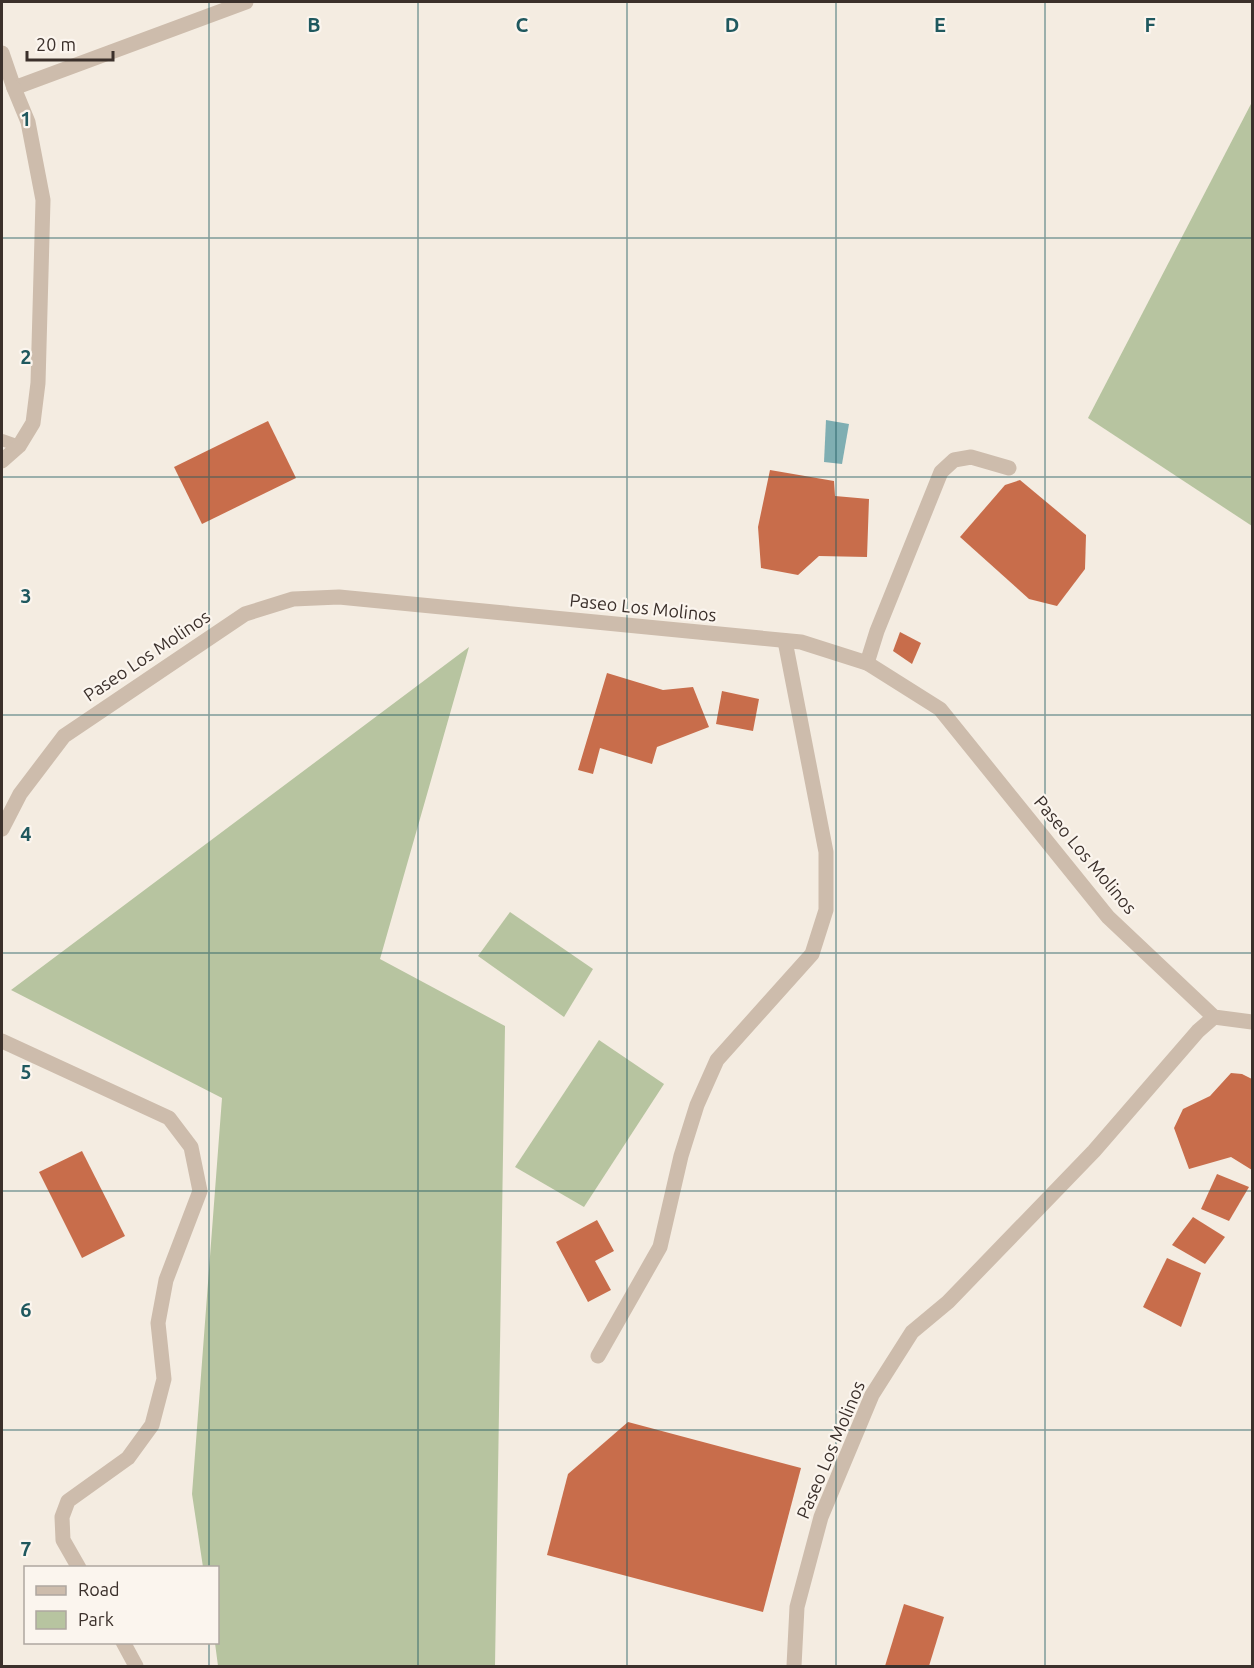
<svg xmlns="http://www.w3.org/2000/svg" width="1254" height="1668" font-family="Ubuntu,sans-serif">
<rect width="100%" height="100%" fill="#f4ece1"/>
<g fill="#b7c4a0">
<polygon points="1252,102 1252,526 1088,418"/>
<polygon points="469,647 380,959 505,1026 495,1666 218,1666 215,1643 218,1642 218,1568 203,1567 192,1494 222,1098 11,990"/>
<polygon points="510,912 593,969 564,1017 478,956"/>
<polygon points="599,1040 664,1084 584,1207 515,1167"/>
</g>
<polygon fill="#7faeb2" points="826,420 849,424 842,464 824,462"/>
<g fill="#c86d4b">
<polygon points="268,421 296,478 202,524 174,467"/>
<polygon points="770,470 834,481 835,496 869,499 867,557 819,556 798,575 761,568 758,527"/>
<polygon points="1020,480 1086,535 1085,569 1057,606 1029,599 960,537 1005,485"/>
<polygon points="900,632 921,643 912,664 893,651"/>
<polygon points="607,673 663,690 693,687 709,727 657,747 652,764 600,748 593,774 578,770"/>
<polygon points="722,691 759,699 753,731 716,724"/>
<polygon points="1231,1073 1242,1074 1252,1079 1252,1170 1231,1157 1189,1169 1174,1128 1183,1109 1210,1096"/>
<polygon points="82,1151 125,1236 82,1258 39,1172"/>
<polygon points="1217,1174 1249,1187 1229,1221 1201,1209"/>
<polygon points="1193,1217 1225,1237 1205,1264 1172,1245"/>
<polygon points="597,1220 614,1251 595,1261 611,1290 588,1302 556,1242"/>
<polygon points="1167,1258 1201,1273 1181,1327 1143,1307"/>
<polygon points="628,1422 801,1468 763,1612 547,1555 568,1474"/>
<polygon points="904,1604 944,1617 929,1666 885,1666"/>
</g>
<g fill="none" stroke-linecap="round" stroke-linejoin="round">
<polyline stroke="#cdbcac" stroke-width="12" points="2,440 19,446"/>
<g stroke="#cdbcac" stroke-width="15">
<polyline points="2,53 14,88 246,2"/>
<polyline points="2,461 19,446 33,423 38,383 43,200 28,122 14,88"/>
<polyline points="867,663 877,631 941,472 954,460 971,457 1009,468"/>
<polyline points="2,829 20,794 64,736 245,614 293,599 339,597 801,642 867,663 940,709 1108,917 1214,1017 1252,1022"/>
<polyline points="2,1041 169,1118 191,1147 200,1191 166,1280 158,1323 164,1379 152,1425 128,1458 68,1501 62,1517 63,1540 79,1568"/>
<polyline points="598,1356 660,1247 681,1156 697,1105 717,1060 812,954 826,910 826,852 785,641"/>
<polyline points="123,1642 136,1666"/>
<polyline points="794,1666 797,1607 821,1517 872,1395 912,1332 948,1302 1094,1151 1198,1031 1214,1017"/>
</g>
</g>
<path fill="none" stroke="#1f585e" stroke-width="1.5" stroke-opacity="0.55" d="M209,2V1568M418,2V1666M627,2V1666M836,2V1666M1045,2V1666M2,238H1252M2,477H1252M2,715H1252M2,953H1252M2,1191H1252M2,1430H1252M209,1642V1666"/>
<g text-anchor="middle" stroke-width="4.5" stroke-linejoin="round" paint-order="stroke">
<g font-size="18" fill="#3b302b" stroke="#fbf5ee">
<text transform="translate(643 608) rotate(6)" y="6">Paseo Los Molinos</text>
<text transform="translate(147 656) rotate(-34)" y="6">Paseo Los Molinos</text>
<text transform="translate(1085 855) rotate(50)" y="6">Paseo Los Molinos</text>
<text transform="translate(831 1450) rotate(-67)" y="6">Paseo Los Molinos</text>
</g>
</g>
<g font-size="20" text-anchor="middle" font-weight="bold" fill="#1f585e" stroke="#fbf5ee" stroke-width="4.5" stroke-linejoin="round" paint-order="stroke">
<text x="314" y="32">B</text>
<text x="522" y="32">C</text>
<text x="732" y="32">D</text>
<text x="940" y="32">E</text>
<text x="1150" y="32">F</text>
<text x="26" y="126">1</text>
<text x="26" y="364">2</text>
<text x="26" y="603">3</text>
<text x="26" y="841">4</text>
<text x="26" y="1079">5</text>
<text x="26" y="1317">6</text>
<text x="26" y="1556">7</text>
</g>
<rect width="1254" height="1668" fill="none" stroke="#3b302b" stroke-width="6"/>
<rect x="24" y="1566" width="195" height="78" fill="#fbf5ee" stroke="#aea6a0" stroke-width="1.5"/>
<rect x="36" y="1586" width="30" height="9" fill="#cdbcac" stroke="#aea6a0" stroke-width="1.5"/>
<text x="78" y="1596" font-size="18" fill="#3b302b">Road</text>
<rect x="36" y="1611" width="30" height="18" fill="#b7c4a0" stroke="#aea6a0" stroke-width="1.5"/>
<text x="78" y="1626" font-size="18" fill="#3b302b">Park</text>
<path d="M27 51v9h86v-9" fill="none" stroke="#3b302b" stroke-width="3"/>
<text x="36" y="51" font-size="18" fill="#3b302b" stroke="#fbf5ee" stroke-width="4.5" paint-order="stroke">20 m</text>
</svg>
